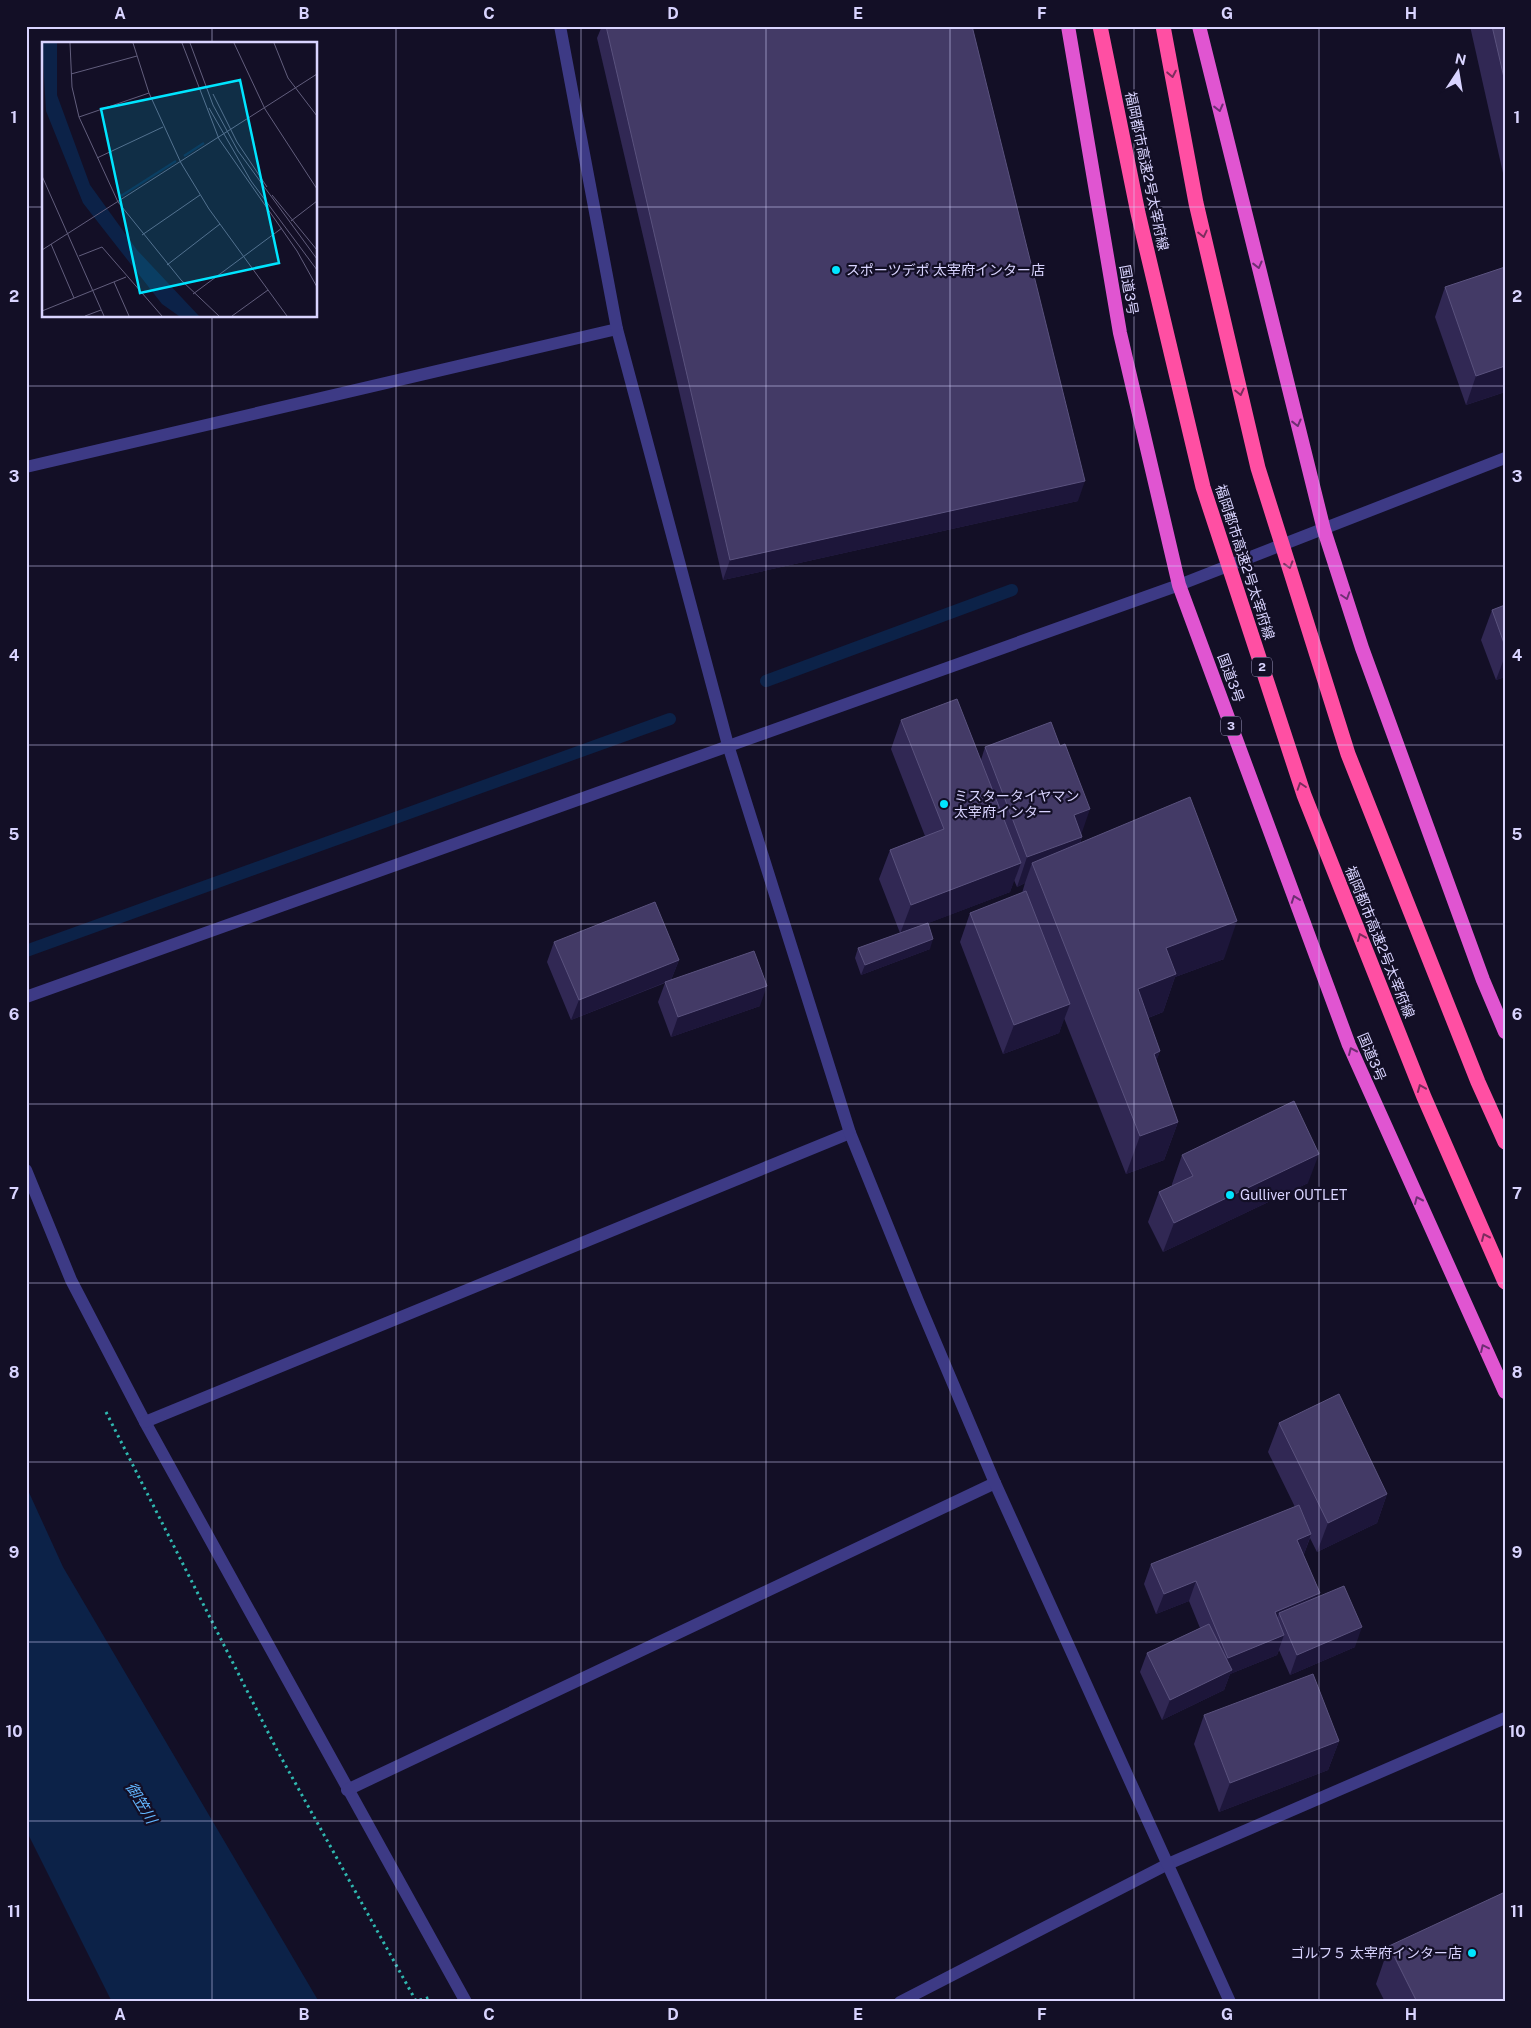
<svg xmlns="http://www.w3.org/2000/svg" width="1531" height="2028" font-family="'Public Sans','Noto Sans JP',sans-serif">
<rect width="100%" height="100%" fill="#130f26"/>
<polygon fill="#0c2248" points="26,1486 63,1567 319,2002 112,2002 26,1830"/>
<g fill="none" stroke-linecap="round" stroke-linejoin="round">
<g stroke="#0c2248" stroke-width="12">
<polyline points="766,681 1012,590"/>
<polyline points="26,951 670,719"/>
</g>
<polyline stroke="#2fb8b0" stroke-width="3" stroke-dasharray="2.5 4" stroke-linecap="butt" points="106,1412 277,1750 416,2001 431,1997"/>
<g stroke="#3d3a85" stroke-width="12">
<polyline points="26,467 617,329"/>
<polyline points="26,1170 71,1280 145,1422 466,2002"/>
<polyline points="145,1422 850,1133"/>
<polyline points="347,1790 995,1483"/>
<polyline points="900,2002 1168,1864 1505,1718"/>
</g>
<g stroke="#3d3a85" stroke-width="12">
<polyline points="560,26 617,329 728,745 850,1133 918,1301 995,1483 1230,2002"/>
<polyline points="26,997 1179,585 1505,458"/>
</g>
<g stroke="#e055d1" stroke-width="14">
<polyline points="1068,26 1120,333 1179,585 1349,1045 1505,1392"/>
<polyline points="1199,26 1324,530 1362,648 1483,980 1505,1032"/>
</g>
<g stroke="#ff4fa3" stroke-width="15">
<polyline points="1100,26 1138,213 1203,487 1304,795 1424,1097 1505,1282"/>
<polyline points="1163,26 1196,203 1258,468 1348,754 1478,1082 1505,1142"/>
</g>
</g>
<g fill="#312854">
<polygon points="602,26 972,26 1078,501 723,580 597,38"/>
<polygon points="1470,26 1505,26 1505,182"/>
<polygon points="1505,267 1505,392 1466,405 1435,317 1445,287"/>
<polygon points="1505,605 1505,677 1496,680 1481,640 1492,610"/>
<polygon points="901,720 981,760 985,747 1081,833 1082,837 1080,843 1224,959 1175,977 1163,1012 1148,1018 1160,1051 1156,1061 1178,1122 1164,1160 1126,1174 1064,1018 1059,1033 1003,1054 960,942 970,913 1022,893 1025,883 1017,887 1014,880 1010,892 928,923 930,949 861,975 855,958 858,948 900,933 879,879 890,850 925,836 891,749"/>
<polygon points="554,942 679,960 671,980 760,1006 671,1037 658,1002 665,983 571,1020 547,962"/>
<polygon points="1182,1155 1308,1183 1163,1252 1148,1222 1159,1192 1172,1186 1172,1184"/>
<polygon points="1279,1423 1387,1494 1377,1523 1317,1552 1310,1538 1304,1554 1303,1554 1320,1593 1318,1596 1355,1647 1290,1675 1279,1650 1277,1655 1230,1674 1224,1690 1162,1720 1140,1672 1147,1653 1200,1628 1189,1601 1156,1614 1144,1584 1151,1564 1295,1507 1268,1452"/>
<polygon points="1204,1715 1339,1741 1328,1770 1219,1812 1194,1744"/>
<polygon points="1389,1946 1505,2002 1385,2002 1376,1984"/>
</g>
<g fill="#1d163a">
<polygon points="1505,366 1505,392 1466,405 1476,376"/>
<polygon points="1085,481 1078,501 723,580 730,560"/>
<polygon points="1505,656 1505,677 1496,680"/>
<polygon points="1090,809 1080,838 1082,837 1072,866 1032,863 1025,883 1017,887 1027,857 1074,815"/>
<polygon points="1021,863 1010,892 900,934 911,905"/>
<polygon points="1237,921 1224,959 1175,977 1163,1012 1124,1027 1138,989 1166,948"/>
<polygon points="933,939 930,949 861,975 865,965"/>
<polygon points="679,960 671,980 571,1020 579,1000"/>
<polygon points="767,986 760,1006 671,1037 678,1017"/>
<polygon points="1070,1004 1059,1033 1003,1054 1014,1025"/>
<polygon points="1160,1051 1146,1089 1154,1054"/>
<polygon points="1178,1122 1164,1160 1126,1174 1140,1136"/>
<polygon points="1319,1154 1308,1183 1163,1252 1174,1223"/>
<polygon points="1387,1494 1377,1523 1317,1552 1328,1523"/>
<polygon points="1311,1534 1304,1554 1290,1560 1297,1540"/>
<polygon points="1196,1581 1189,1601 1156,1614 1164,1594"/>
<polygon points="1320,1593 1312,1613 1279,1613 1273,1630 1275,1612"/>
<polygon points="1362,1627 1355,1647 1290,1675 1297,1655"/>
<polygon points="1284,1635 1277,1655 1230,1674 1224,1690 1162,1720 1170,1700 1222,1675 1228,1658"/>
<polygon points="1339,1741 1328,1770 1219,1812 1230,1783"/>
</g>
<g fill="#433a66" stroke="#5a527e">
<polygon points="606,26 972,26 1085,481 730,560"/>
<polygon points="1492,26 1505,26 1505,82"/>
<polygon points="1505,267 1505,366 1476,376 1445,287"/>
<polygon points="1505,605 1505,646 1492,610"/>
<polygon points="957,699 1021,863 911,905 890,850 944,829 901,720"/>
<polygon points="1051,722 1060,746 1065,744 1090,809 1074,815 1082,837 1027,857 985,747"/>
<polygon points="1190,797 1237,921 1166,948 1176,974 1138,989 1160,1051 1154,1054 1178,1122 1140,1136 1032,863"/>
<polygon points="1026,891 1070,1004 1014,1025 970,913"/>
<polygon points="655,902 679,960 579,1000 554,942"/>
<polygon points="928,923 933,939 865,965 858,948"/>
<polygon points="754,951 767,986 678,1017 665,982"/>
<polygon points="1294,1101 1319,1154 1174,1223 1159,1192 1193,1176 1182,1155"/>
<polygon points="1339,1394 1387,1494 1328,1523 1279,1423"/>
<polygon points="1299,1505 1311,1534 1297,1540 1320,1593 1275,1612 1284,1635 1228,1658 1196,1581 1164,1594 1151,1564"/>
<polygon points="1344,1586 1362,1627 1297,1655 1279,1613"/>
<polygon points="1209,1624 1232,1670 1170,1700 1147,1653"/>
<polygon points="1313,1674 1339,1741 1230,1783 1204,1715"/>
<polygon points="1505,1892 1505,2002 1417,2002 1389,1946"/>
</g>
<defs><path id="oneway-chevron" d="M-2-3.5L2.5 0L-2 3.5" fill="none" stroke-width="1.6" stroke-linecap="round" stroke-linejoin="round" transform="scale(1.25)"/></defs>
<g stroke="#7d2c5e">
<use href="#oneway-chevron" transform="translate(1172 74) rotate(79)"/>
<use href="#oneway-chevron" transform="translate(1203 234) rotate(77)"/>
<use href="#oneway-chevron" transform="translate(1240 392) rotate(77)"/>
<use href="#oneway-chevron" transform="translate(1289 565) rotate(73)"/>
<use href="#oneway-chevron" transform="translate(1301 786) rotate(-108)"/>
<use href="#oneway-chevron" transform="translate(1361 937) rotate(-112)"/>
<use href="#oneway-chevron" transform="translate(1421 1088) rotate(-112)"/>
<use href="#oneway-chevron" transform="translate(1485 1237) rotate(-114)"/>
</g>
<g stroke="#6f2e73">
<use href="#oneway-chevron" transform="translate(1219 108) rotate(76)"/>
<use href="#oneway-chevron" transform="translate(1258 265) rotate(76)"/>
<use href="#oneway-chevron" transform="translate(1297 423) rotate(76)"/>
<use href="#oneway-chevron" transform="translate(1346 596) rotate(72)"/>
<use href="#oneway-chevron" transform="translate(1295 899) rotate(-110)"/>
<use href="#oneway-chevron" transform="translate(1352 1051) rotate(-114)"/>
<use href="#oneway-chevron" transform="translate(1418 1200) rotate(-114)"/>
<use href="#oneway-chevron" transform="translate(1484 1348) rotate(-115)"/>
</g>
<path fill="none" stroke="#d9d4ff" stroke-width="1" stroke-opacity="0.55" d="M212,26V44M396,26V2002M581,26V2002M766,26V2002M950,26V2002M1134,26V2002M1319,26V2002M26,207H44M316,207H1505M212,316V2002M26,386H1505M26,566H1505M26,745H1505M26,924H1505M26,1104H1505M26,1283H1505M26,1462H1505M26,1642H1505M26,1821H1505"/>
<g fill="#00e5ff" stroke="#130f26" stroke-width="2">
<circle cx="836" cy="270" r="5"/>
<circle cx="944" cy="804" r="5"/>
<circle cx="1230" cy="1195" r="5"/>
<circle cx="1472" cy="1953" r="5"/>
</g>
<g text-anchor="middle" stroke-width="4.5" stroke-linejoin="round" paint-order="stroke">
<g fill="#130f26" stroke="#9e99be" stroke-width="1">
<rect x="1252" y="657.5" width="20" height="19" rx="4"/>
<rect x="1221" y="716.5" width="20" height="19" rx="4"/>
</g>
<g font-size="12" font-weight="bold" fill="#d9d4ff">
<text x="1262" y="671">2</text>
<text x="1231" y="730">3</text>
</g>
<g font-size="14" fill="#d9d4ff" stroke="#130f26">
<text transform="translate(1147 171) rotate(78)" y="5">福岡都市高速2号太宰府線</text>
<text transform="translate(1129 290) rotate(80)" y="5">国道3号</text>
<text transform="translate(1245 562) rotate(72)" y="5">福岡都市高速2号太宰府線</text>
<text transform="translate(1231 678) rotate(70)" y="5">国道3号</text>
<text transform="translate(1380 942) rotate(68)" y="5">福岡都市高速2号太宰府線</text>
<text transform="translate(1372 1057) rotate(67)" y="5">国道3号</text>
</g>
<g font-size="14" fill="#d9d4ff" stroke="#130f26" text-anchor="start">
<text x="846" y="275">スポーツデポ 太宰府インター店</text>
<text x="954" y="801">ミスタータイヤマン<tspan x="954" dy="16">太宰府インター</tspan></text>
<text x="1240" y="1200">Gulliver OUTLET</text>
<text x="1462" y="1958" text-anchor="end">ゴルフ５ 太宰府インター店</text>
</g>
<g font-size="15" font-style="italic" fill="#62b6ff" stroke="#130f26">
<text transform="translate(141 1803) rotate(59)" y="5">御笠川</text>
</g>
</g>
<g transform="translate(42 42)">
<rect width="275" height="275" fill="#130f26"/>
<path d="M0,1H15V53L48,143L95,208L157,274H137L120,262L41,161L4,69Z" fill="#0c2248"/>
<path fill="none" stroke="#0c2248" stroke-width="2.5" d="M142,114L162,101M79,154L134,119"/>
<path fill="none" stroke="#625e7d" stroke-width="1" d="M28,1L30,45L37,75L76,160L139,238L177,274M91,1L107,51L139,121L167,167L245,274M140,1L177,97L255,209L275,245M148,1L171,63L196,109L275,217M192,1L223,67L275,147M232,1L246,36L275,74M29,32L95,14M171,52L195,100L225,145M167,66L209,139L275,228M37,75L107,51M55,116L121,85M0,134L62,274M230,153L275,208M249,179L275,159M100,193L158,153M9,202L32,256M0,208L275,32M37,214L60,205L120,274M125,223L178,182M72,240L87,274M151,252L240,186M0,269L84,235M43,274L59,268M190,274L226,248"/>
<path fill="#00e5ff" fill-opacity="0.15" stroke="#00e5ff" stroke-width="2.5" d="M198,38L237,221L98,251L59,67Z"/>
<rect width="275" height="275" fill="none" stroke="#d9d4ff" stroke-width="2.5"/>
</g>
<rect width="1531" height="2028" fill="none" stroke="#130f26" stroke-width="55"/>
<g transform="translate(1458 72) rotate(12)" stroke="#130f26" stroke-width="4" paint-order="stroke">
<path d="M0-4L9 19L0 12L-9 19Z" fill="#d9d4ff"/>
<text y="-8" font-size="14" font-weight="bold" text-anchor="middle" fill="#d9d4ff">N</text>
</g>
<rect x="28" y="28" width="1476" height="1972" fill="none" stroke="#d9d4ff" stroke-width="2"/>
<g font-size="16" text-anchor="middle" font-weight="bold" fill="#d9d4ff">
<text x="120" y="19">A</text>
<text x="304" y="19">B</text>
<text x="489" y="19">C</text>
<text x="673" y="19">D</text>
<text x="858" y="19">E</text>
<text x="1042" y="19">F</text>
<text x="1227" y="19">G</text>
<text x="1411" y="19">H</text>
<text x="14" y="123">1</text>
<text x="1517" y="123">1</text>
<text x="14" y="302">2</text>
<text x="1517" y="302">2</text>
<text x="14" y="482">3</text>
<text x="1517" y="482">3</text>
<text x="14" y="661">4</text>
<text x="1517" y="661">4</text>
<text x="14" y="840">5</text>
<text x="1517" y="840">5</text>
<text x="14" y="1020">6</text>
<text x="1517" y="1020">6</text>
<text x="14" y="1199">7</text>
<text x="1517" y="1199">7</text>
<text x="14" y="1378">8</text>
<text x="1517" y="1378">8</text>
<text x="14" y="1558">9</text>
<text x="1517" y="1558">9</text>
<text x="14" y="1737">10</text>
<text x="1517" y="1737">10</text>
<text x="14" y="1917">11</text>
<text x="1517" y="1917">11</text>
<text x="120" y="2020">A</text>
<text x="304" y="2020">B</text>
<text x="489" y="2020">C</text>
<text x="673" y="2020">D</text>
<text x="858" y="2020">E</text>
<text x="1042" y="2020">F</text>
<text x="1227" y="2020">G</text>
<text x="1411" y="2020">H</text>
</g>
</svg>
